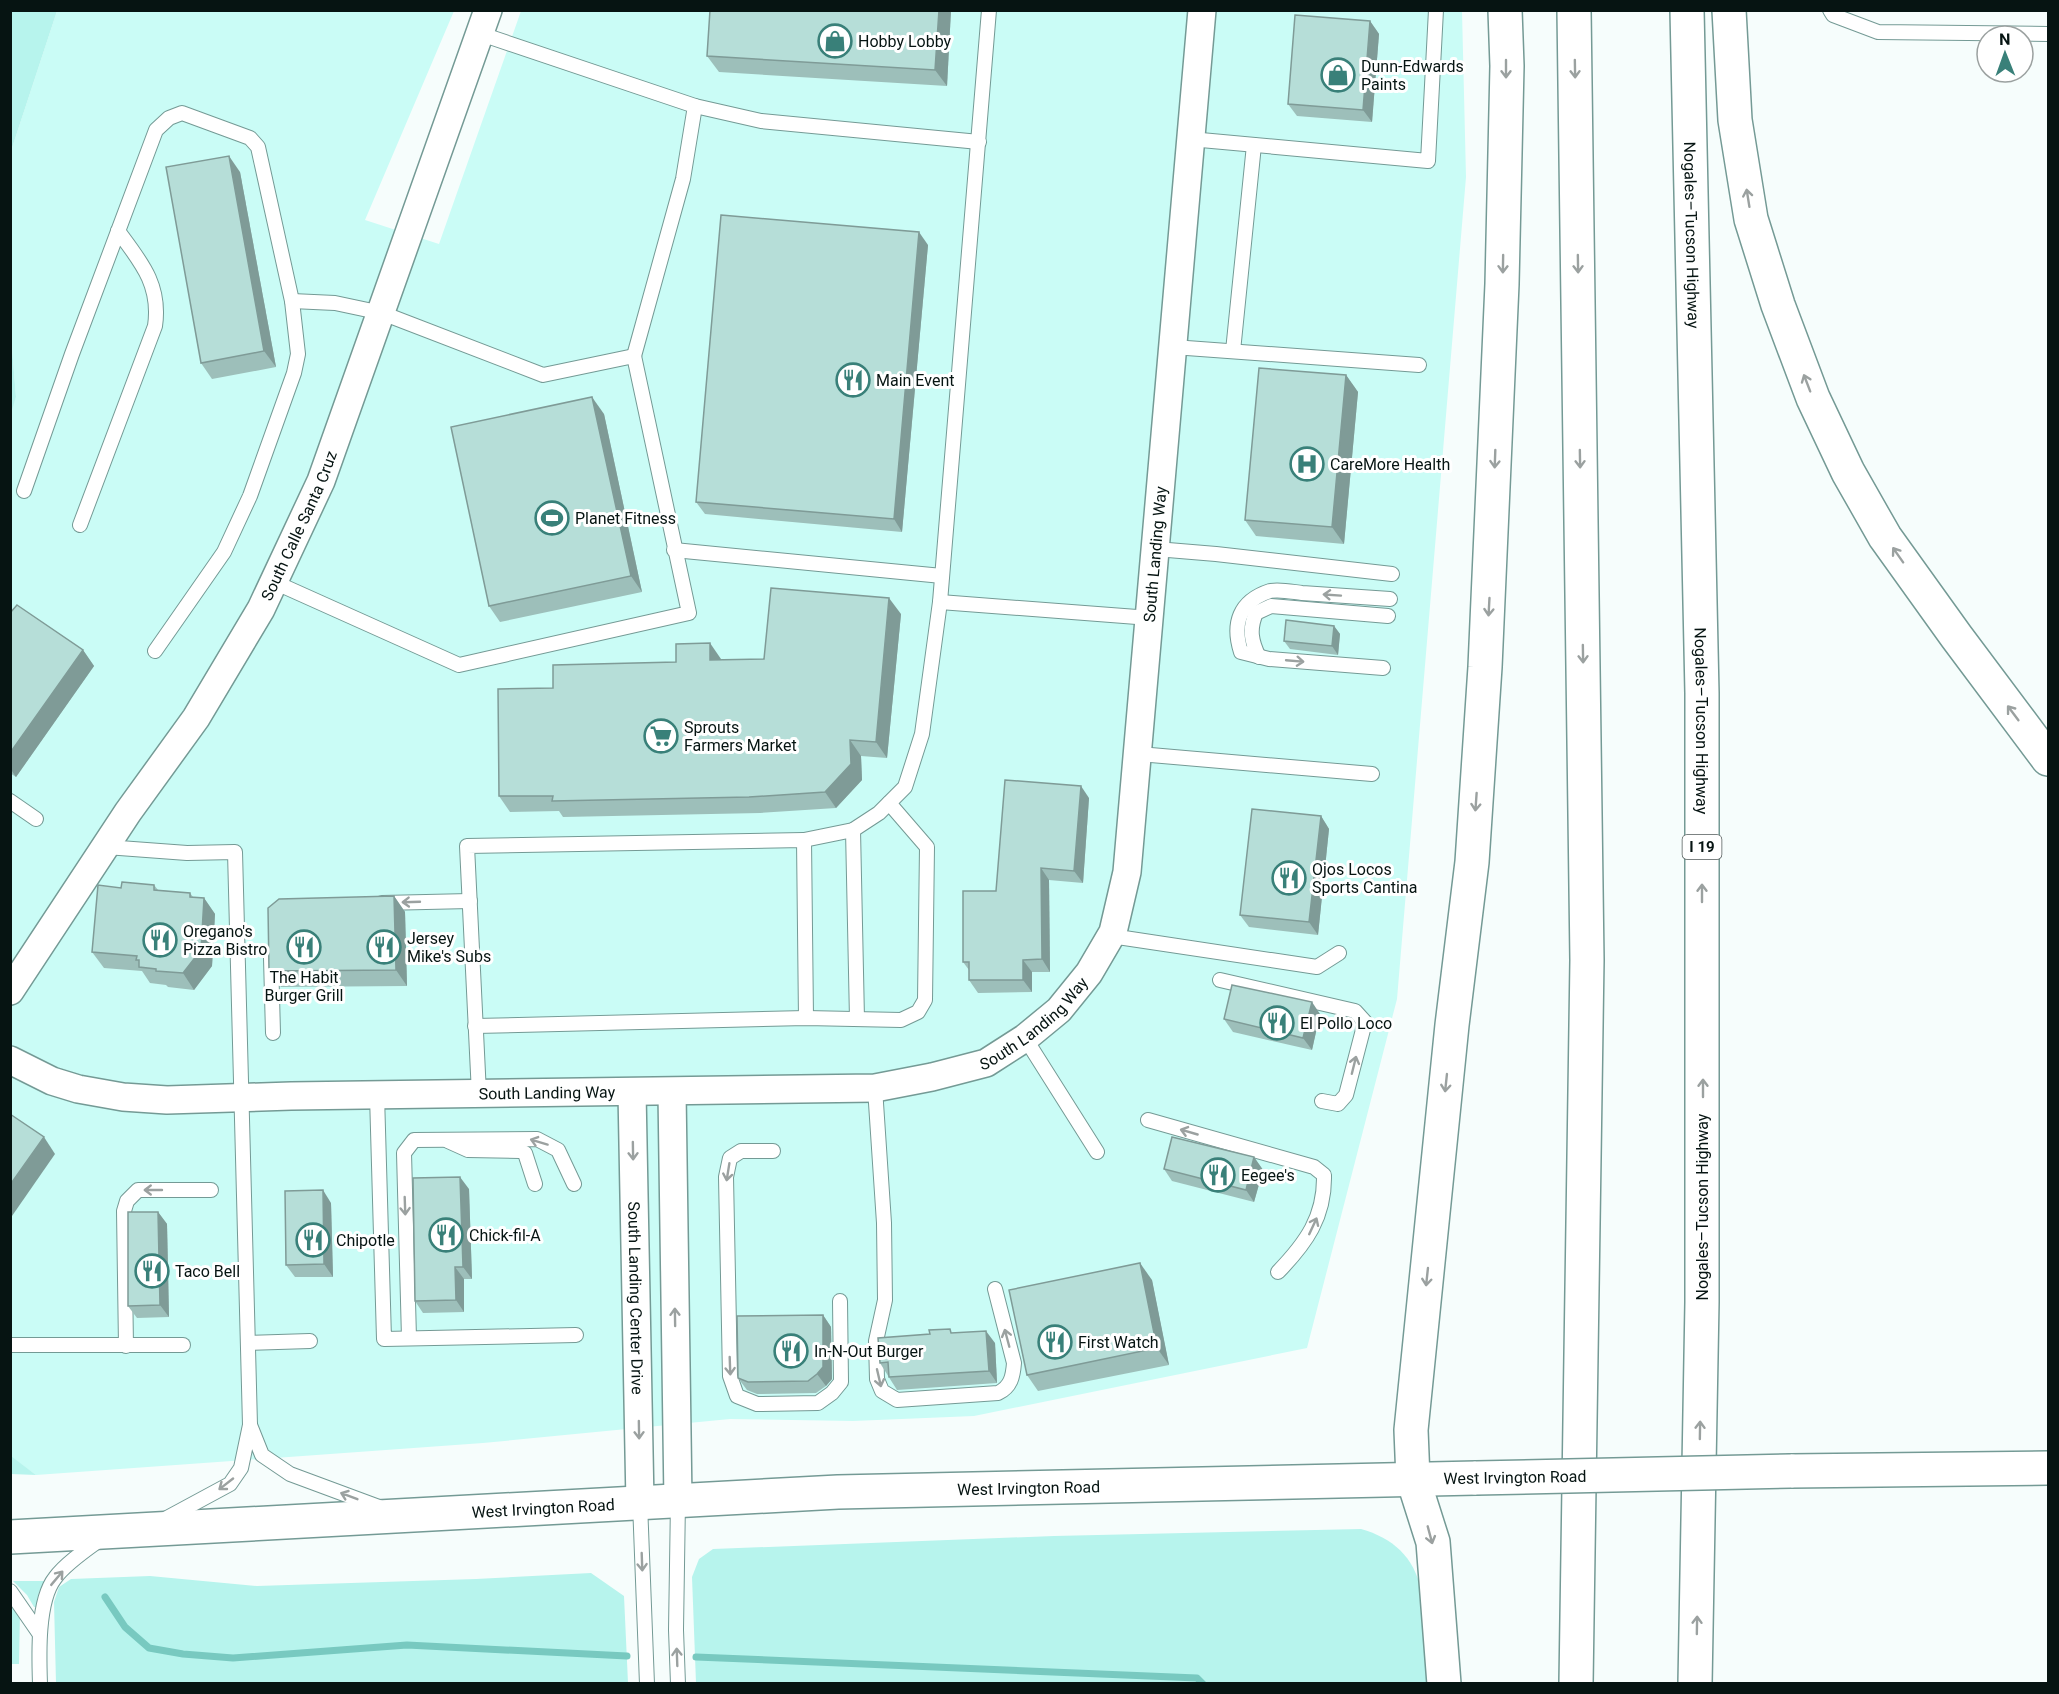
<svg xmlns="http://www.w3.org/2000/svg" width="2059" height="1694" font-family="Roboto,sans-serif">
<rect width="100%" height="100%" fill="#f6fdfc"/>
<polygon fill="#cafcf6" points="57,11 454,11 365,220 439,244 521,11 1462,11 1466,177 1397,999 1307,1348 974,1416 853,1421 730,1419 483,1443 36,1475 10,1456 10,413 16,397 10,323 11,151"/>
<g fill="#b7f4ed">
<polygon points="11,10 57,11 11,151 10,11"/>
<polygon points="10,323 16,397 11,413 10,413"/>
<polygon points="11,1456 36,1475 11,1474"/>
<path d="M1361,1529C1393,1538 1414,1557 1421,1590L1429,1683H696L692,1577L699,1559L713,1549L1054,1536Z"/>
<polygon points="591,1573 624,1596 628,1683 56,1683 54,1602 59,1587 71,1579 150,1576 257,1586 476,1579"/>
<polygon points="13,1581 45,1581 39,1592 36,1607 34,1607 27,1595"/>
<polygon points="10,1598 20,1612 19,1664 11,1664"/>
</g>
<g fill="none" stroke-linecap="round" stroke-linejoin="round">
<g stroke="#78c9c0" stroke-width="7">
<polyline points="105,1597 125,1627 149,1648 183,1654 233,1658 407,1645 627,1656"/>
<polyline points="696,1657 1197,1678 1203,1684"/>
</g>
<defs>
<g id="service">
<polyline points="1830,10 1833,15 1878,32 2048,34"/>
<polyline points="481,34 695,106 683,179 634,356"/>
<polyline points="695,106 761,121 979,142"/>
<polyline points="1190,139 1428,161 1436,10"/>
<polyline points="1173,347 1419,365"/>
<polyline points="1233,351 1254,145"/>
<polyline points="24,491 72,354 156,130 169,118 182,113 250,138 258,147 292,301 298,354 294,373 250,496 224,552 155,651"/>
<path d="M80,525L155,326C161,285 141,262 118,231"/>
<polyline points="1156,549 1216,554 1392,574"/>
<polyline points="674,550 942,576"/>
<polyline points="274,582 459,665 689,613 634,356 543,375 382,313 335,303 292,301"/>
<polyline points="940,602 1150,618"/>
<path d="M1259,657C1251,641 1249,629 1256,613L1271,606L1388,616"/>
<path d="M1383,668L1269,659L1241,652C1232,624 1239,601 1270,591C1280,589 1293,592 1302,593C1332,595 1361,597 1390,599"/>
<polyline points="1139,754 1372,774"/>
<polyline points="10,801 36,819"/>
<polyline points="853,830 857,1019"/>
<polyline points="804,840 853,830 879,813 905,787 922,734 940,602 989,10"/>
<polyline points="106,847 187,853 235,852 250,1425"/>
<polyline points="382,903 470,901"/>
<polyline points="1111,936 1317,967 1339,953"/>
<polyline points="271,958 273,1033"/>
<polyline points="1220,980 1355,1011 1365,1022 1346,1095 1338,1104 1322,1101"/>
<polyline points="475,1026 806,1018 901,1020 918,1012 925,1000 927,847 889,803"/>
<polyline points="1025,1038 1097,1152"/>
<path d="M875,1088L884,1223L885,1300L876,1341L877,1379L882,1391L897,1400L998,1393C1011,1387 1013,1376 1014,1363L995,1289"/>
<polyline points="479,1094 467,846 804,840 806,1018"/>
<polyline points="377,1095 384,1339 576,1335"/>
<path d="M1148,1120L1314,1167L1324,1175C1325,1217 1306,1243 1278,1272"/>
<polyline points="448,1141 468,1150 520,1151 525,1153 535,1184"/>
<polyline points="773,1151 741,1151 730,1158 726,1177 730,1376 737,1396 757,1404 818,1403 832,1393 841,1382 840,1301"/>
<polyline points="409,1338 404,1153 414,1140 537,1139 558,1150 574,1184"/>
<polyline points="249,1343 310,1341"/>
<polyline points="10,1345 183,1345"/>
<polyline points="126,1346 124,1211 127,1201 138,1190 211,1190"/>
<polyline points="678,1501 676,1630 678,1684"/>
<polyline points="640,1503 647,1684"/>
<polyline points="167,1518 230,1484 241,1468 250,1425 262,1455 290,1474 379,1507"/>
<polyline points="10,1591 39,1633"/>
<path d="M40,1684C39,1656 37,1601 55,1578C65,1564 87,1549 101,1539"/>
</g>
<g id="minor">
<path id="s1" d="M10,991L128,812L196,718L261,609L321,481L488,10"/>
<path id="s2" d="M10,1060L52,1081L78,1089L123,1097L167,1100L291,1096L875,1088L932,1077L986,1063L1025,1038L1059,1010L1089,973L1113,932L1127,872L1202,10"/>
<path id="s3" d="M632,1092L640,1503"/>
<polyline points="672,1092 678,1501"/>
</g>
<g id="secondary">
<polyline points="1791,1471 2048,1468"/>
<path id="s4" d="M10,1537L838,1492L1476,1478"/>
</g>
<polyline id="primary" points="1413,1479 1411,1430 1452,1025 1472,862 1485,667 1502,284 1507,66 1505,10"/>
<g id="motorway">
<polyline points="1574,10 1587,960 1576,1684"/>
<path id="s5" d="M1687,10L1702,693V1302L1695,1684"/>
<polyline points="1729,10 1735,120 1751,219 1778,305 1813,398 1848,472 1885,537 1956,636 2048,759"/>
<polyline points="1413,1479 1433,1542 1444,1684"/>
</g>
</defs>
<use href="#service" stroke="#749a95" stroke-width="16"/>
<use href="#minor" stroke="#749a95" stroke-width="30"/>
<use href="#secondary" stroke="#749a95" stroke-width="36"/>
<use href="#primary" stroke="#749a95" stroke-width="36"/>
<use href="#motorway" stroke="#749a95" stroke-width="36"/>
<use href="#service" stroke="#fff" stroke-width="14"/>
<use href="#minor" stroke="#fff" stroke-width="27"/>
<use href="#secondary" stroke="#fff" stroke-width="33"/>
<use href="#primary" stroke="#fff" stroke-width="33"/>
<use href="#motorway" stroke="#fff" stroke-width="33"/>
<defs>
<polyline id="secondary-bridge" points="1476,1478 1791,1471"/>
</defs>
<use href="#secondary-bridge" stroke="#749a95" stroke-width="36" stroke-linecap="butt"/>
<use href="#secondary-bridge" stroke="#fff" stroke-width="33"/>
</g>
<g fill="#9dbfba">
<polygon points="951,10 947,86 719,72 707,56"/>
<polygon points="1370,21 1379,34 1372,122 1297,116 1288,104"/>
<polygon points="240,172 276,367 212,379 201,363"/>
<polygon points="928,245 902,532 705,514 696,502"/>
<polygon points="1346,375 1358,392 1344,544 1256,536 1245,520"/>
<polygon points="604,414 642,592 500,622 489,606"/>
<polygon points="10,613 83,650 94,666 16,777 10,773"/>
<polygon points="901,614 887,758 861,756 862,780 836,808 760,813 563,817 559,811 510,812 499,796 676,662 721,659 721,660 764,659"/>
<polygon points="1334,626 1340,634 1338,655 1290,649 1284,641"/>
<polygon points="1089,798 1083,883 1049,880 1050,972 1032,972 1032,992 978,993 969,980 969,970 963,962 996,891"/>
<polygon points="1321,816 1329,829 1318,935 1249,927 1240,915"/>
<polygon points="154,885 158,890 190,893 193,897 204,898 215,914 212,966 194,990 168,987 166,985 150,983 142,971 104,968 92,952 121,888"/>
<polygon points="394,896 405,912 407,986 281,987 269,971"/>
<polygon points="1320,1014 1312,1050 1233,1032 1224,1019"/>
<polygon points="1254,1157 1263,1170 1254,1202 1172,1181 1164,1169"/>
<polygon points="469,1189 472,1279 464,1279 464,1312 423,1313 415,1301"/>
<polygon points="331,1203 333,1277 295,1277 286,1265"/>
<polygon points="158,1212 167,1224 169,1317 137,1318 128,1306"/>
<polygon points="1152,1280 1169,1365 1038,1391 1027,1375"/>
<polygon points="823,1315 831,1327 832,1379 826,1386 816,1393 757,1394 747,1390 738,1378"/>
<polygon points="953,1333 995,1343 997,1383 897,1390 880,1363"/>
</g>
<g fill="#7f9b97">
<polygon points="939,10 951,10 947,86 935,70"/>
<polygon points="1370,21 1379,34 1372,122 1363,110"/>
<polygon points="229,156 240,172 276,367 264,351"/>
<polygon points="919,232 928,245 902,532 894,519"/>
<polygon points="1346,375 1358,392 1344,544 1332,527"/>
<polygon points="592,397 604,414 642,592 631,576"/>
<polygon points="889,598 901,614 887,758 876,742"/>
<polygon points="1334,626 1340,634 1338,655 1332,646"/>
<polygon points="710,643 721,659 721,676 710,660"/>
<polygon points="83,650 94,666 16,777 10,768 10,753"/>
<polygon points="850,740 861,756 862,780 836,808 825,792"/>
<polygon points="1081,786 1089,798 1083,883 1074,871"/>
<polygon points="1321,816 1329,829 1318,935 1309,922"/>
<polygon points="1041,868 1049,880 1050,972 1042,959"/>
<polygon points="394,896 405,912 407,986 396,970"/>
<polygon points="204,898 215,914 212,966 194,990 183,973"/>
<polygon points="1023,960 1032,972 1032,992 1023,980"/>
<polygon points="1312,1002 1320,1014 1312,1050 1303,1038"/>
<polygon points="44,1137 55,1154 12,1216 10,1214 10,1185"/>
<polygon points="1254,1157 1263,1170 1254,1202 1246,1190"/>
<polygon points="460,1177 469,1189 472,1279 463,1267"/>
<polygon points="323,1190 331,1203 333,1277 324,1264"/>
<polygon points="158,1212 167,1224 169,1317 160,1305"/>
<polygon points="1140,1263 1152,1280 1169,1365 1157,1348"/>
<polygon points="455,1267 464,1279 464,1312 456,1300"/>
<polygon points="823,1315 831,1327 832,1379 826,1386 817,1374"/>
<polygon points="986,1331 995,1343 997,1383 989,1371"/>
</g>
<g fill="#b6ded8" stroke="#7f9b97" stroke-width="1.5">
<polygon points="710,10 939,10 935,70 707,56"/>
<polygon points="1295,15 1370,21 1363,110 1288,104"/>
<polygon points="229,156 264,351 201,363 166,167"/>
<polygon points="721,215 919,232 894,519 696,502"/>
<polygon points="1259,368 1346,375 1332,527 1245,520"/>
<polygon points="592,397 631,576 489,606 451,427"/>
<polygon points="771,588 889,598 876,742 850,740 851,764 825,792 749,797 552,801 553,796 499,796 498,689 553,688 553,665 676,662 676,644 710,643 710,660 764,659"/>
<polygon points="17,605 83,650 10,753 10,613"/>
<polygon points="1286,620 1334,626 1332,646 1284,641"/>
<polygon points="1005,780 1081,786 1074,871 1041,868 1042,959 1023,960 1023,980 969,980 969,962 963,962 963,891 996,891"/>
<polygon points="1252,809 1321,816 1309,922 1240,915"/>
<polygon points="122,882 154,885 154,890 190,893 190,897 204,898 201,950 183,973 156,971 156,969 139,967 139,960 136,960 137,956 92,952 98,885 121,888"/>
<polygon points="394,896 396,970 269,971 268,908 279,899"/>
<polygon points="1232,985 1312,1002 1303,1038 1224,1019"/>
<polygon points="10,1114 44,1137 10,1185"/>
<polygon points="1172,1137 1254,1157 1246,1190 1164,1169"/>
<polygon points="460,1177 463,1267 455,1267 456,1300 415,1301 413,1178"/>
<polygon points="323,1190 324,1264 286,1265 285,1191"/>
<polygon points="128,1212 158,1212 160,1305 128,1306"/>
<polygon points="1140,1263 1157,1348 1027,1375 1009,1290"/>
<polygon points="823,1315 823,1367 817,1374 808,1381 748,1382 738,1378 737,1316"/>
<polygon points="950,1329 951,1333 986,1331 989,1371 889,1377 888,1362 880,1363 878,1338 930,1334 929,1330"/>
</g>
<defs><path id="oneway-shaft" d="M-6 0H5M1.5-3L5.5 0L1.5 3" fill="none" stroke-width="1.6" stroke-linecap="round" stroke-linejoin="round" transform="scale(1.5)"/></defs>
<g stroke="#9ba1a0">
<use href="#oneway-shaft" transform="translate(1506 69) rotate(90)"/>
<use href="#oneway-shaft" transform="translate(1575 69) rotate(89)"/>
<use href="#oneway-shaft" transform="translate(1748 198) rotate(-99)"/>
<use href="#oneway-shaft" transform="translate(1503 264) rotate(91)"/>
<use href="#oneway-shaft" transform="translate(1578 264) rotate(89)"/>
<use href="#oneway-shaft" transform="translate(1807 383) rotate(-111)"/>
<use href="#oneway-shaft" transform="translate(1495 459) rotate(92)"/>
<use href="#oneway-shaft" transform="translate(1580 459) rotate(89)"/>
<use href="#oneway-shaft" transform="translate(1898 555) rotate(-125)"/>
<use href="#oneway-shaft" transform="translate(1332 595) rotate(-176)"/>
<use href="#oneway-shaft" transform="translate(1489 607) rotate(93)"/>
<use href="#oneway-shaft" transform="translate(1583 654) rotate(89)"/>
<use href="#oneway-shaft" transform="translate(1295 661) rotate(5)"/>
<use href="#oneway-shaft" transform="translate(2013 713) rotate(-127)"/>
<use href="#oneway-shaft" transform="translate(1476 802) rotate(94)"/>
<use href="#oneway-shaft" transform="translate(1702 893) rotate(-90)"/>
<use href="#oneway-shaft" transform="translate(411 902) rotate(178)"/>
<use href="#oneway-shaft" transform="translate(1354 1065) rotate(-76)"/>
<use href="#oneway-shaft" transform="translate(1446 1083) rotate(96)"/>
<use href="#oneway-shaft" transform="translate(1703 1088) rotate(-90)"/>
<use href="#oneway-shaft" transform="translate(1189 1132) rotate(-164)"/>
<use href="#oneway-shaft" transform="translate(539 1142) rotate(-163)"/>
<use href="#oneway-shaft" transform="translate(633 1151) rotate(89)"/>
<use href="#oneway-shaft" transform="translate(728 1172) rotate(99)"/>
<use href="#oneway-shaft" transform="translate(153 1190) rotate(180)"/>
<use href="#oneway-shaft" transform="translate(405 1206) rotate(88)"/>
<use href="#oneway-shaft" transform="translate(1313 1226) rotate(-65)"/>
<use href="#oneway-shaft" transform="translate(1427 1277) rotate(96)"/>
<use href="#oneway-shaft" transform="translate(675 1317) rotate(-91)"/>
<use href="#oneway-shaft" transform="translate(1007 1338) rotate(-105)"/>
<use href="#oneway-shaft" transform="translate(730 1366) rotate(88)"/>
<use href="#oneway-shaft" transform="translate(879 1378) rotate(77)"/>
<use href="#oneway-shaft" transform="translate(639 1430) rotate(89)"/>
<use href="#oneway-shaft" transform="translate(1700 1430) rotate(-89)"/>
<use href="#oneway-shaft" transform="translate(226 1484) rotate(142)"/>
<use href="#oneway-shaft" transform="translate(349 1496) rotate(-159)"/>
<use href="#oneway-shaft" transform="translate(1430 1535) rotate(75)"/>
<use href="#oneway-shaft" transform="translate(642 1562) rotate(88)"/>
<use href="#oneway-shaft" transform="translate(57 1578) rotate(-50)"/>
<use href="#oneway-shaft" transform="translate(1697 1625) rotate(-89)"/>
<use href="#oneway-shaft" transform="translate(677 1657) rotate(-92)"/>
</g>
<defs>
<symbol id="shop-ring" viewBox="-11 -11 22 22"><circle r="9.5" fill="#fff" stroke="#398079" stroke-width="1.5"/><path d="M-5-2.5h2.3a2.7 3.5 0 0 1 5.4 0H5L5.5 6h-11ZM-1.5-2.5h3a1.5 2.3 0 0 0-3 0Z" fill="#398079"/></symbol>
<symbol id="restaurant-ring" viewBox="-11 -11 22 22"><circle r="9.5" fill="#fff" stroke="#398079" stroke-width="1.5"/><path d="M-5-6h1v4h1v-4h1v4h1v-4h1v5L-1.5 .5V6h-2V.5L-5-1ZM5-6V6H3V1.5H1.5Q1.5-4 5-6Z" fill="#398079"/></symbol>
<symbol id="hospital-ring" viewBox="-11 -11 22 22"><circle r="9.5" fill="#fff" stroke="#398079" stroke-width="1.5"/><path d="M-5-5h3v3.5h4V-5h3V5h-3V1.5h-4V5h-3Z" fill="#398079"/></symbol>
<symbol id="stadium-ring" viewBox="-11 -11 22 22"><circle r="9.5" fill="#fff" stroke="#398079" stroke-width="1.5"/><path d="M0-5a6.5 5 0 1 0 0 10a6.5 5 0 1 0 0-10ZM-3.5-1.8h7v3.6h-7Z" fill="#398079"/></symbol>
<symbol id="supermarket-ring" viewBox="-11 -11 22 22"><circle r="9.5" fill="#fff" stroke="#398079" stroke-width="1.5"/><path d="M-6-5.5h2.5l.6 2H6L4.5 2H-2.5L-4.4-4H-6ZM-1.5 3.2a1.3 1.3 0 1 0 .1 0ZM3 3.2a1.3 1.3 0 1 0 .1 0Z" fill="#398079"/></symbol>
</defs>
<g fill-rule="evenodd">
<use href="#shop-ring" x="816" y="22" width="38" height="38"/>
<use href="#shop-ring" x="1319" y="56" width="38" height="38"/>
<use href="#restaurant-ring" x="834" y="361" width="38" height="38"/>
<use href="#hospital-ring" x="1288" y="445" width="38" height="38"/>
<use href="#stadium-ring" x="533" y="499" width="38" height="38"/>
<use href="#supermarket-ring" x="642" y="717" width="38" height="38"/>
<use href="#restaurant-ring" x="1270" y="859" width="38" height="38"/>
<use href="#restaurant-ring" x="141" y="921" width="38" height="38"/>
<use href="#restaurant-ring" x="285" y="928" width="38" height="38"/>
<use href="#restaurant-ring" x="365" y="928" width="38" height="38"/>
<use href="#restaurant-ring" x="1258" y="1004" width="38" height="38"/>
<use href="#restaurant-ring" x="1199" y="1156" width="38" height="38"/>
<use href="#restaurant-ring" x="427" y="1216" width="38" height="38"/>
<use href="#restaurant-ring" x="294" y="1221" width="38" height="38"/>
<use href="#restaurant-ring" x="133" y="1252" width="38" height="38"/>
<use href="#restaurant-ring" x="1036" y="1323" width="38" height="38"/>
<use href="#restaurant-ring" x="772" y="1332" width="38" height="38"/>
</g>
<g text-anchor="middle" stroke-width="6" stroke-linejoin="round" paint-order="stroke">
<rect fill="#fff" stroke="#515a59" stroke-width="1.5" x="1682.5" y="835" width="39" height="24" rx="4.5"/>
<g font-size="15" font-weight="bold" fill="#061412">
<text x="1702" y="852">I 19</text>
</g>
<g font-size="16" fill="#061412" stroke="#fff" text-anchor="start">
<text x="858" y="47">Hobby Lobby</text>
<text x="1361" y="72">Dunn-Edwards<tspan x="1361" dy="18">Paints</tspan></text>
<text x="876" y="386">Main Event</text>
<text x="1330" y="470">CareMore Health</text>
<text x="575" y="524">Planet Fitness</text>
<text x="684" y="733">Sprouts<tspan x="684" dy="18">Farmers Market</tspan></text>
<text x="1312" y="875">Ojos Locos<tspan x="1312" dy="18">Sports Cantina</tspan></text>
<text x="183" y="937">Oregano's<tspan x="183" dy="18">Pizza Bistro</tspan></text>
<text x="407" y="944">Jersey<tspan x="407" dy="18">Mike's Subs</tspan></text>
<text x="304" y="983" text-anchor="middle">The Habit<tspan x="304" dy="18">Burger Grill</tspan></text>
<text x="1300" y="1029">El Pollo Loco</text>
<text x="1241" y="1181">Eegee's</text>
<text x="469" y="1241">Chick-fil-A</text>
<text x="336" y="1246">Chipotle</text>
<text x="175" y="1277">Taco Bell</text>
<text x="1078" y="1348">First Watch</text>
<text x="814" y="1357">In-N-Out Burger</text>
</g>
<g font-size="16" fill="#061412" stroke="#fff">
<text dy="6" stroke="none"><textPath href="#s5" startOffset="225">Nogales–Tucson Highway</textPath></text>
<text dy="6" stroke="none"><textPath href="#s1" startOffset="549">South Calle Santa Cruz</textPath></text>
<text dy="6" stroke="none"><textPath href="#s2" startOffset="1552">South Landing Way</textPath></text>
<text dy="6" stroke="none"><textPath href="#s5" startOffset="711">Nogales–Tucson Highway</textPath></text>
<text dy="6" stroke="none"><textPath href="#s2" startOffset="1048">South Landing Way</textPath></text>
<text dy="6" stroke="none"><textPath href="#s2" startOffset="544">South Landing Way</textPath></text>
<text transform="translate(1702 1207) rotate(-90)" y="6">Nogales–Tucson Highway</text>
<text dy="6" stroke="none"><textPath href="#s3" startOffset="206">South Landing Center Drive</textPath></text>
<text transform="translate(1515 1477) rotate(-1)" y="6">West Irvington Road</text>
<text dy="6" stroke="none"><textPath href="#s4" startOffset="1020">West Irvington Road</textPath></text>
<text dy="6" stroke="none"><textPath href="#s4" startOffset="534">West Irvington Road</textPath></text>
</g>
</g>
<rect width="2059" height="1694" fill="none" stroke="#061412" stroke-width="24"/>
<g transform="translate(2005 54) rotate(359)"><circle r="28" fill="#ffffff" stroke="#9ba1a0" stroke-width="1.5"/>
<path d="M0-4.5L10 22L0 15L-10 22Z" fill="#398079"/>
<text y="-9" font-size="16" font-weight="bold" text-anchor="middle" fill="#061412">N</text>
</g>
</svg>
